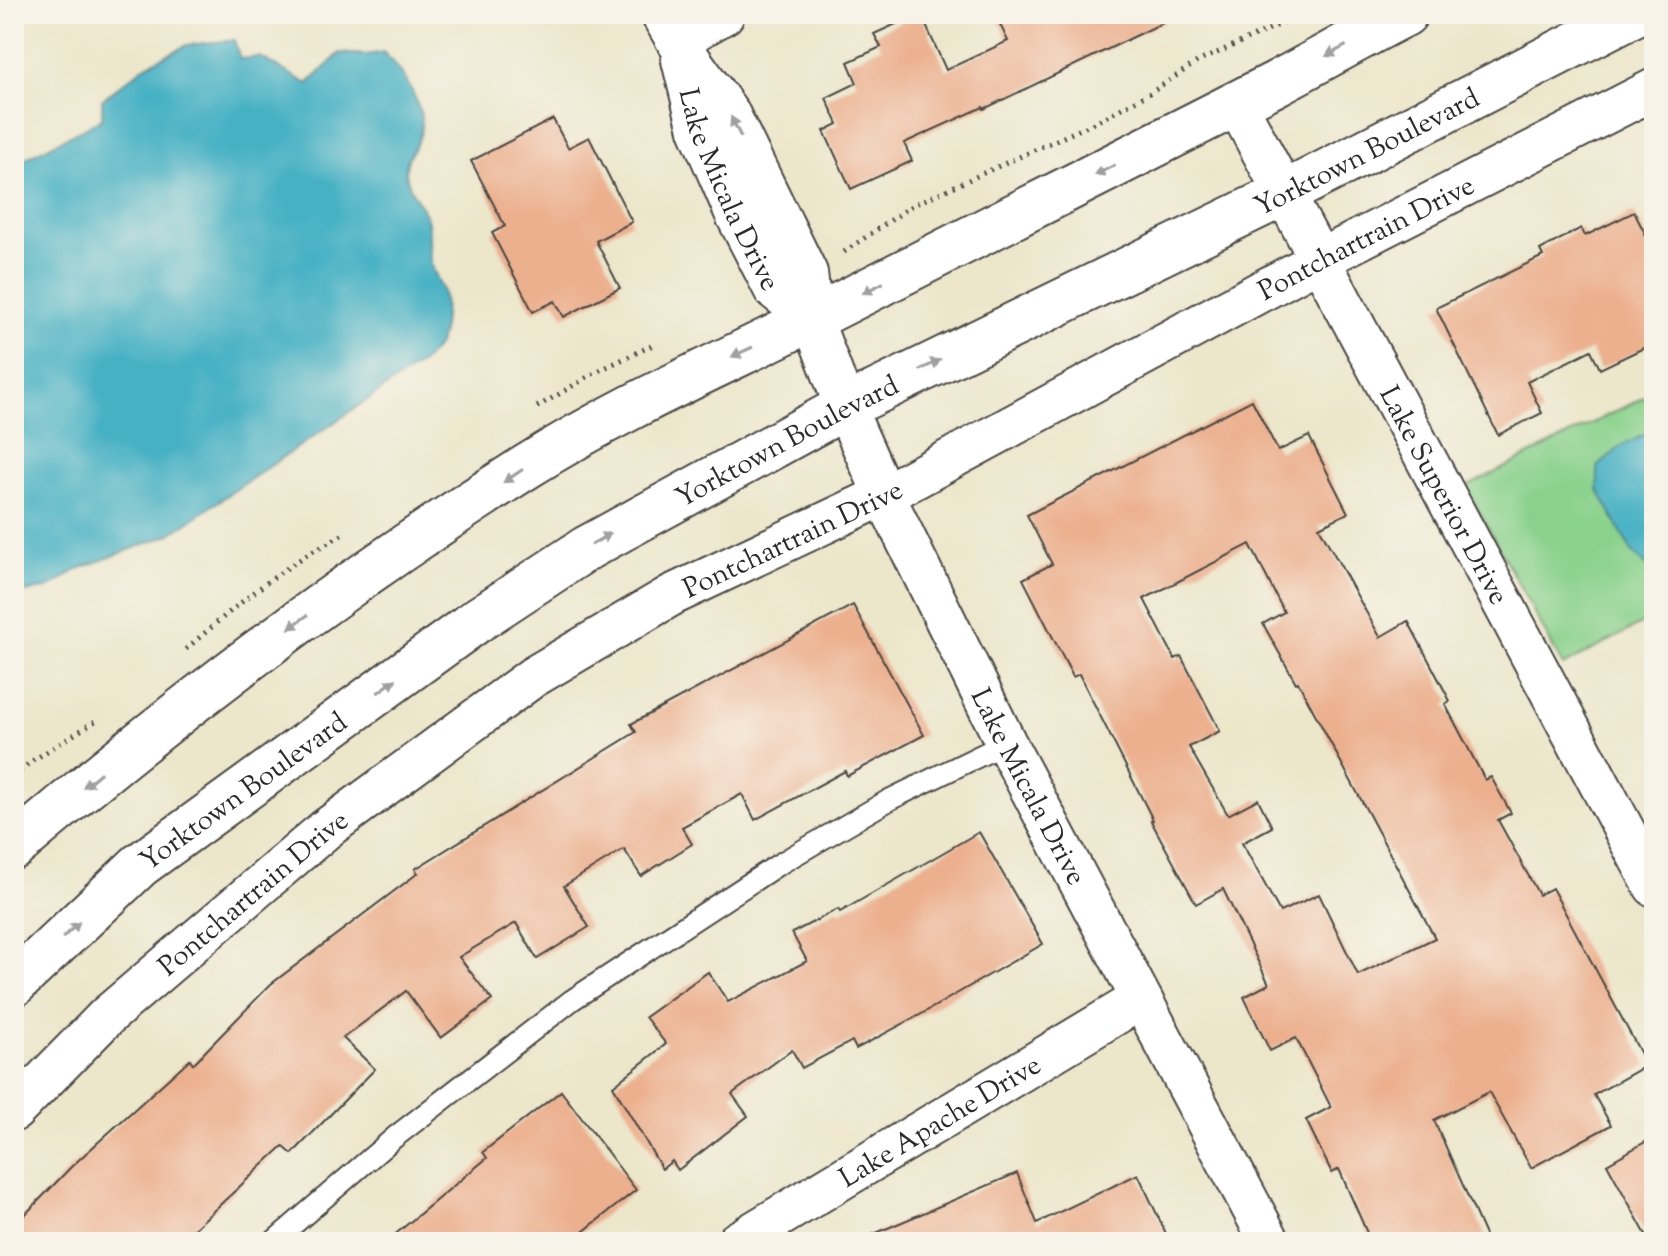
<svg xmlns="http://www.w3.org/2000/svg" width="1668" height="1256" font-family="'Sorts Mill Goudy',serif">
<rect width="100%" height="100%" fill="#f7f3e8"/>
<filter id="ink" filterUnits="userSpaceOnUse"><feTurbulence type="fractalNoise" baseFrequency=".0125" numOctaves="2"/><feDisplacementMap in="SourceGraphic" scale="16" xChannelSelector="R" yChannelSelector="G"/><feConvolveMatrix kernelMatrix="1 2 1 2 8 2 1 2 1" color-interpolation-filters="sRGB"/></filter>
<filter id="wash" filterUnits="userSpaceOnUse"><feTurbulence type="fractalNoise" baseFrequency=".006" numOctaves="4" result="noise"/><feDisplacementMap in="SourceGraphic" scale="32" xChannelSelector="R" yChannelSelector="G"/><feGaussianBlur stdDeviation="1.8" result="paint"/><feColorMatrix in="noise" values="0 0 0 0 0 0 0 0 0 0 0 0 0 0 0 0 0 1.4 0 .05"/><feComposite in="paint" operator="in"/></filter>
<g filter="url(#wash)">
<rect width="100%" height="100%" fill="#ece6cb"/>
<polygon fill="#89d18c" stroke="#5a7e5c" stroke-width="2" points="1654,392 1654,617 1563,666 1466,487"/>
<g fill="#46b1c4" stroke="#386e78" stroke-width="2">
<path d="M234,40L240,59L260,57L308,84L340,53L366,55L383,52C402,69 430,112 419,138C414,151 405,157 406,172C407,189 420,201 426,216C431,228 428,245 430,258C432,271 439,280 443,292C446,305 444,335 437,346C433,353 426,359 420,364L169,535L78,569L47,589L14,593V164L102,119V100L146,65L187,45Z"/>
<polygon points="1654,430 1654,564 1647,566 1632,552 1598,490 1598,467 1621,446"/>
</g>
<g id="blocks">
<g fill="#ecb08f" fill-rule="evenodd">
<polygon points="918,14 921,14 946,70 1008,41 995,14 1181,14 984,109 983,107 904,143 912,161 851,189 824,131 838,124 826,98 857,83 848,62 881,47 874,34"/>
<polygon points="553,119 568,148 589,137 632,222 596,241 620,288 564,317 555,301 533,312 492,233 505,226 471,161"/>
<polygon points="1634,212 1654,251 1654,343 1600,369 1591,350 1527,382 1542,413 1498,435 1436,308 1543,256 1540,250 1581,228 1585,236"/>
<path d="M1252,400L1278,451L1309,436L1348,513L1319,527L1380,637L1408,621L1450,701L1445,704L1485,780L1491,777L1511,813L1498,820L1539,895L1552,888L1647,1065L1594,1095L1611,1125L1531,1168L1489,1092L1434,1120L1488,1242H1371L1339,1169L1332,1173L1306,1120L1331,1107L1296,1038L1270,1051L1244,997L1269,984L1223,889L1196,904L1151,821L1153,820L1079,674L1073,677L1023,579L1052,564L1027,515ZM1250,544L1284,612L1263,624L1296,683L1298,682L1435,938L1358,975L1319,894L1280,912L1242,843L1272,827L1258,799L1228,815L1189,747L1220,731L1181,656L1175,659L1144,599Z"/>
<polygon points="853,605 924,735 847,776 845,771 755,820 742,794 682,827 692,844 641,876 624,849 564,886 589,927 537,959 516,923 459,957 492,1000 441,1038 406,991 343,1038 375,1069 292,1154 283,1146 180,1242 14,1242 14,1226 72,1166 190,1059 193,1064 271,984 418,873 415,869 636,732 631,724"/>
<polygon points="979,832 1043,944 918,1016 856,1049 852,1041 802,1068 792,1050 732,1094 748,1116 678,1170 672,1161 662,1169 613,1086 666,1044 645,1017 708,972 728,1002 807,961 792,933 838,909 840,912"/>
<polygon points="561,1091 636,1190 570,1242 386,1242 487,1158 483,1152"/>
<polygon points="1654,1137 1654,1242 1650,1242 1607,1164"/>
<polygon points="1017,1173 1037,1223 1138,1174 1170,1242 855,1242"/>
</g>
</g>
</g>
<g filter="url(#ink)">
<use href="#blocks" fill-opacity="0" stroke="#484743" stroke-width="2"/>
<g fill="none" stroke-linecap="round" stroke-linejoin="round">
<defs>
<polyline id="service" points="273,1242 395,1137 572,1000 776,866 889,800 1006,743"/>
<g id="minor">
<path id="s1" d="M661,14L677,41L729,113L807,273L812,319L845,407L884,495L1006,743L1270,1242"/>
<polyline points="677,41 724,14"/>
<path id="s2" d="M682,60L699,129L736,215L774,289L812,319"/>
<path id="s3" d="M1236,103L1654,886"/>
<path id="s4" d="M14,1111L107,1016L326,829L533,677L672,595L884,495L1321,259L1654,89"/>
<path id="s5" d="M737,1242L1141,999"/>
</g>
<g id="secondary">
<path d="M14,847C176,709 346,581 526,467C627,403 738,357 845,302C988,229 1132,157 1275,84C1319,61 1361,36 1405,14"/>
<path id="s6" d="M14,984L140,865L476,621L587,548L845,407L1285,193L1634,14"/>
</g>
</defs>
<use href="#service" stroke="#484743" stroke-width="24"/>
<use href="#minor" stroke="#484743" stroke-width="44"/>
<use href="#secondary" stroke="#484743" stroke-width="48"/>
<g stroke="#484743" stroke-width="5" stroke-dasharray="2 6" stroke-linecap="butt">
<polyline points="844,252 913,205 1092,124 1152,92 1197,62 1303,14"/>
<polyline points="537,407 598,371 655,344"/>
<path d="M186,649C237,605 286,563 346,533"/>
<polyline points="14,776 32,761 97,720"/>
</g>
<use href="#service" stroke="#fff" stroke-width="20"/>
<use href="#minor" stroke="#fff" stroke-width="40"/>
<use href="#secondary" stroke="#fff" stroke-width="44"/>
</g>
<defs><path id="oneway-solid" d="M-6-.8H1V-3.2L6.5 0L1 3.2V.8H-6Z" transform="scale(2)"/></defs>
<g fill="#a0a0a0">
<use href="#oneway-solid" transform="translate(1336 51) rotate(152)"/>
<use href="#oneway-solid" transform="translate(736 127) rotate(-116)"/>
<use href="#oneway-solid" transform="translate(1105 170) rotate(153)"/>
<use href="#oneway-solid" transform="translate(873 288) rotate(153)"/>
<use href="#oneway-solid" transform="translate(742 352) rotate(155)"/>
<use href="#oneway-solid" transform="translate(930 365) rotate(-26)"/>
<use href="#oneway-solid" transform="translate(513 476) rotate(146)"/>
<use href="#oneway-solid" transform="translate(601 539) rotate(-30)"/>
<use href="#oneway-solid" transform="translate(298 622) rotate(144)"/>
<use href="#oneway-solid" transform="translate(387 686) rotate(-36)"/>
<use href="#oneway-solid" transform="translate(92 780) rotate(140)"/>
<use href="#oneway-solid" transform="translate(71 930) rotate(-43)"/>
</g>
</g>
<g text-anchor="middle" stroke-width="8" stroke-linejoin="round" paint-order="stroke">
<g font-size="28" fill="#2b2b2b" stroke="#f7f3e8">
<text dy="10" stroke="none"><textPath href="#s6" startOffset="1596">Yorktown Boulevard</textPath></text>
<text dy="10" stroke="none"><textPath href="#s2" startOffset="138">Lake Micala Drive</textPath></text>
<text dy="10" stroke="none"><textPath href="#s4" startOffset="1620">Pontchartrain Drive</textPath></text>
<text dy="10" stroke="none"><textPath href="#s6" startOffset="948">Yorktown Boulevard</textPath></text>
<text dy="10" stroke="none"><textPath href="#s3" startOffset="444">Lake Superior Drive</textPath></text>
<text dy="10" stroke="none"><textPath href="#s4" startOffset="972">Pontchartrain Drive</textPath></text>
<text dy="10" stroke="none"><textPath href="#s1" startOffset="860">Lake Micala Drive</textPath></text>
<text dy="10" stroke="none"><textPath href="#s6" startOffset="300">Yorktown Boulevard</textPath></text>
<text dy="10" stroke="none"><textPath href="#s4" startOffset="324">Pontchartrain Drive</textPath></text>
<text dy="10" stroke="none"><textPath href="#s5" startOffset="236">Lake Apache Drive</textPath></text>
</g>
</g>
<rect width="1668" height="1256" fill="none" stroke="#f7f3e8" stroke-width="48"/>
</svg>
